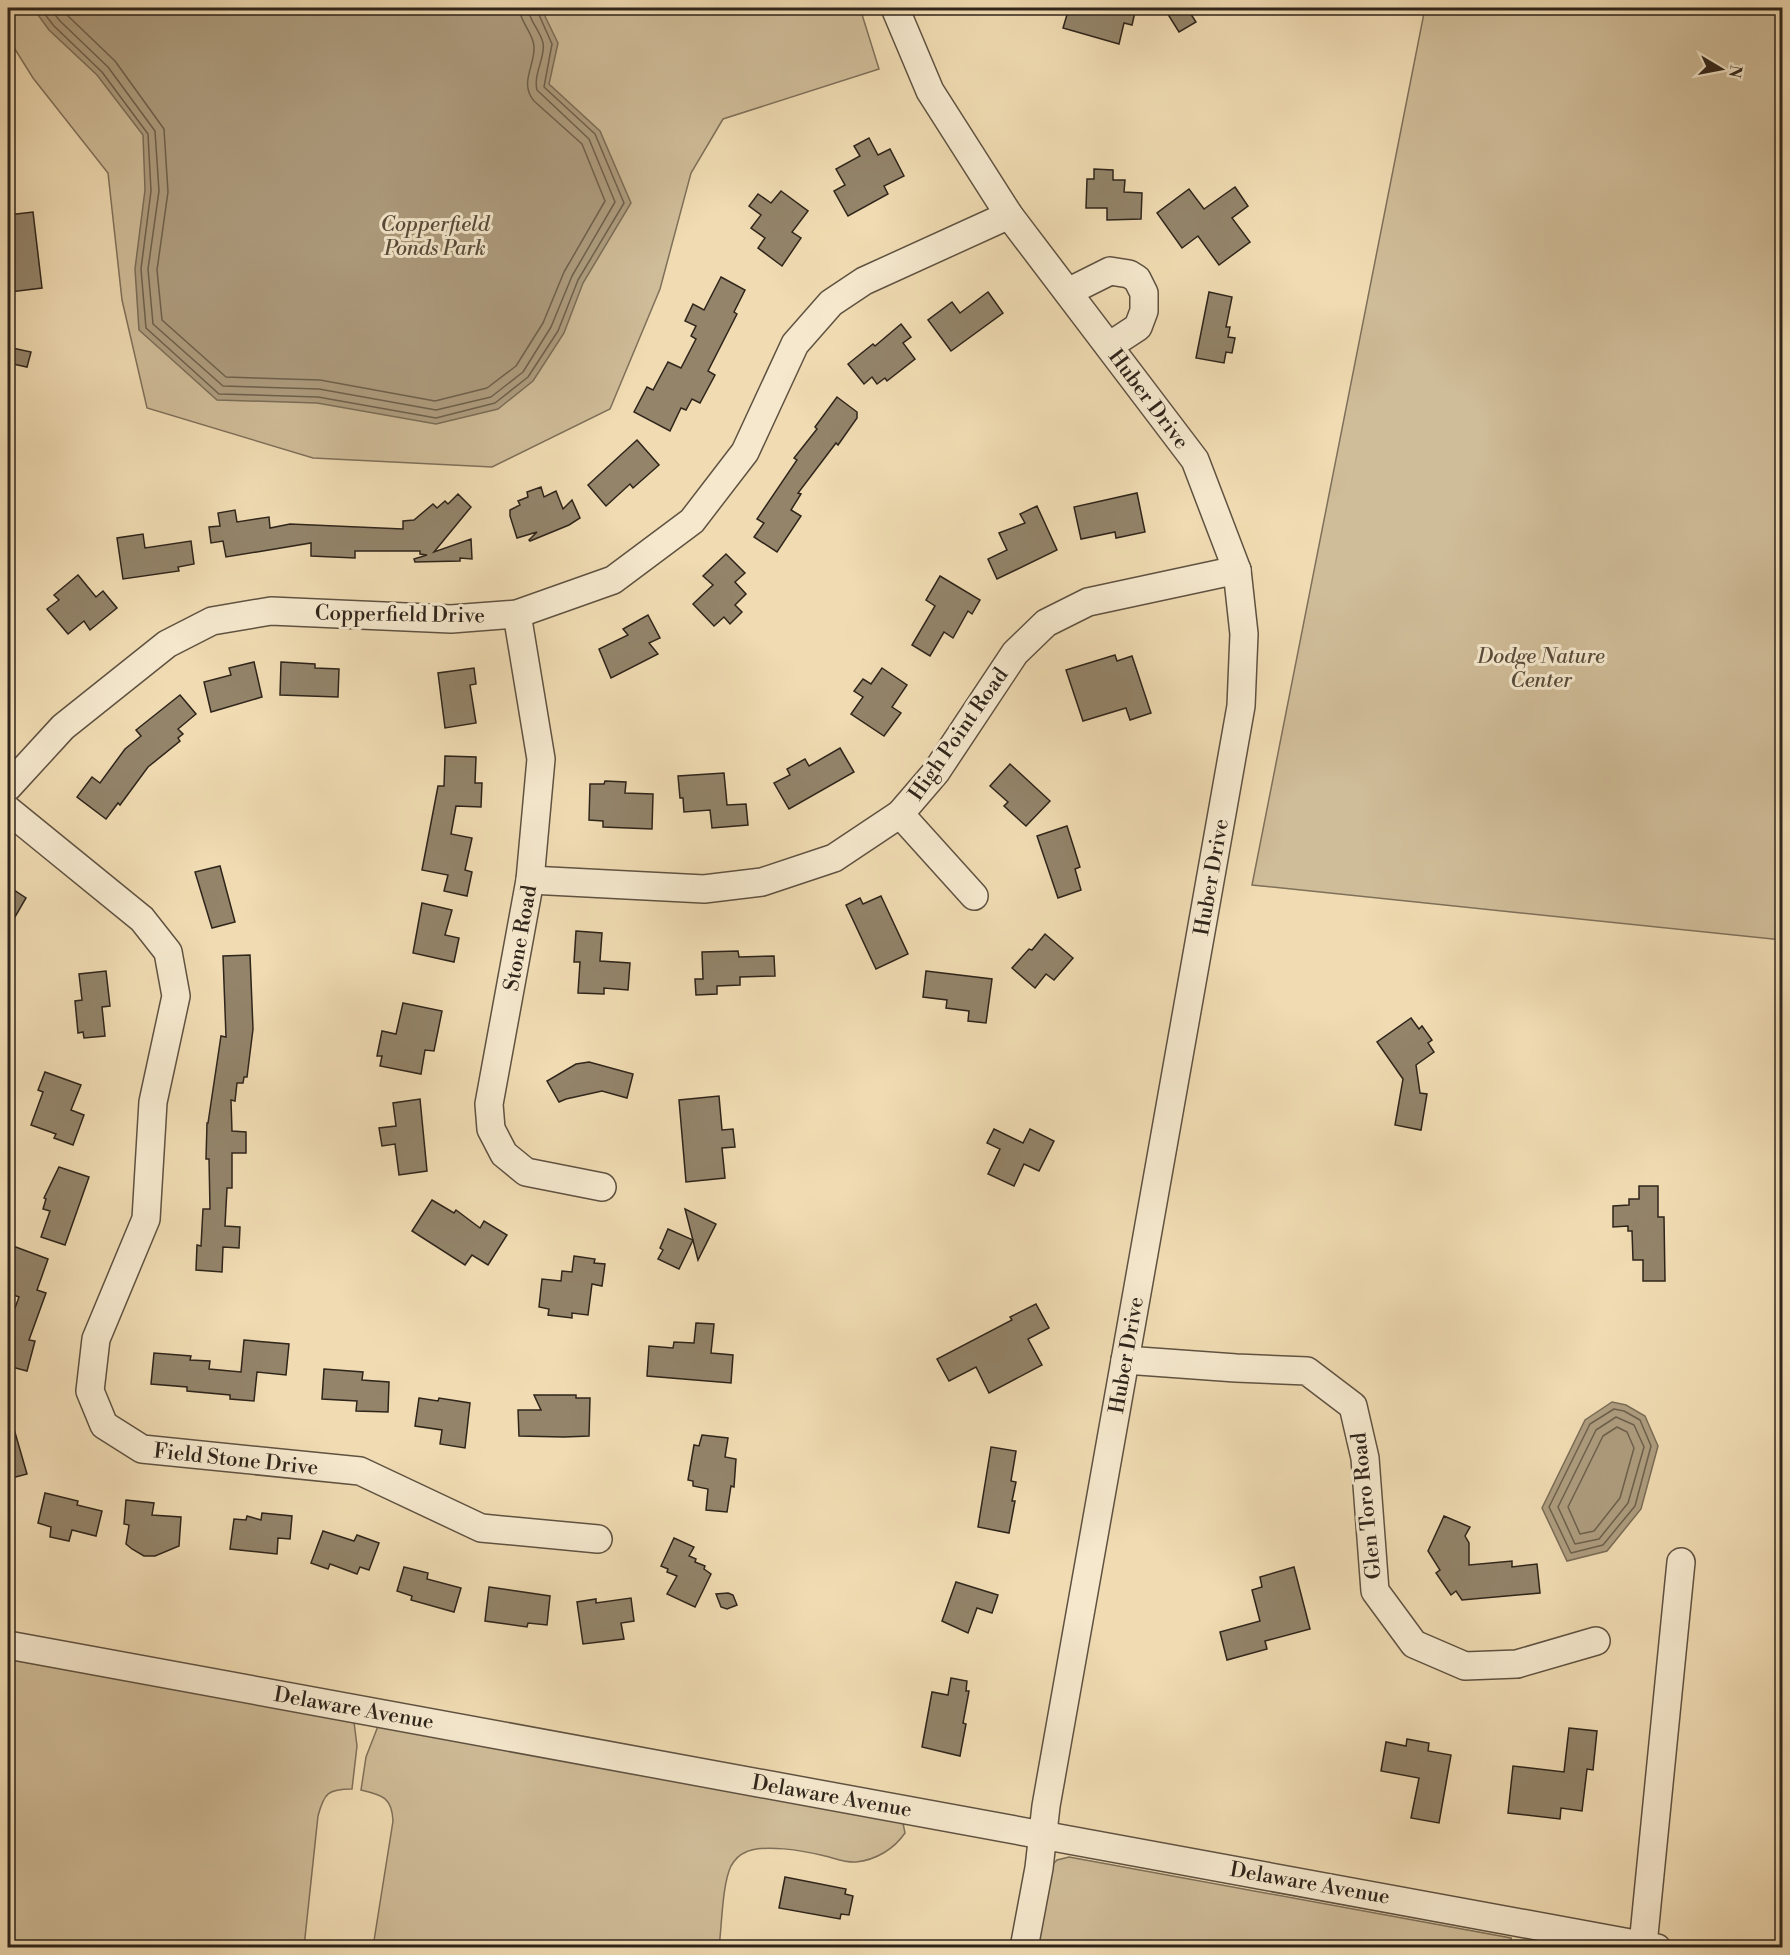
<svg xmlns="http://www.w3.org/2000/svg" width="1790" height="1955" font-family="'Libre Bodoni',serif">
<rect width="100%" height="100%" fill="#f0dbb2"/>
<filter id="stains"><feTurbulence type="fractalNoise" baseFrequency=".00333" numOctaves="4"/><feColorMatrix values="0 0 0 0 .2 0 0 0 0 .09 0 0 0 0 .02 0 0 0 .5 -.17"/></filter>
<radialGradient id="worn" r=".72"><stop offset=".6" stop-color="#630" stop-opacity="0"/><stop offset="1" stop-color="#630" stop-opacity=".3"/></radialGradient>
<g fill="#cfbc98" stroke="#7f705a" stroke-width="1.5">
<polygon points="8,8 860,8 879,69 723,119 691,173 660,289 610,409 492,467 313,458 147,408 122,300 108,173 33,78 8,38"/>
<polygon points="1425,8 1782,8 1782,940 1252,885"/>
<path d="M8,1659L354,1722L357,1746L352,1789C328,1789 324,1793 318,1816L304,1947H8Z"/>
<path d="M378,1726L903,1823L905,1833C894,1849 876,1860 856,1862C846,1863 834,1858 825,1856C805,1851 762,1843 744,1853C739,1855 734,1861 731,1866C722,1885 722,1925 719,1947H373L393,1821C392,1797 382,1795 361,1790L366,1757Z"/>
<polygon points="1069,1857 1511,1938 1513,1947 1035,1948 1052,1865 1057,1860"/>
</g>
<g fill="#ae9d7f" stroke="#7b6d57" stroke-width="1.5">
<polygon points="33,8 541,8 558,43 549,84 600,131 631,203 583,283 564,333 533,381 498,409 436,424 317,403 217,400 139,330 135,269 145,190 143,135 97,75 49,30"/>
<polygon points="1612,1402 1626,1405 1645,1416 1658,1446 1641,1509 1607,1551 1567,1561 1542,1508 1585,1420"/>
</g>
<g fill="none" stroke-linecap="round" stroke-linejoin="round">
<g stroke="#6e614d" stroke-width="1.5">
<polyline points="40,8 54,26 102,72 148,134 151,191 141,269 146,328 219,394 318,397 436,418 495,403 528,377 558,331 578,280 624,203 595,134 544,87 552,44 536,8"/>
<path d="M50,8L60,21L108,67L155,131L159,191L148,269L153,324L223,386L319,389L436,410L491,397L523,372L551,327L572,276L615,202L589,139L537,90C533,74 546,56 543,43C540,30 529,21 528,8"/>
<path d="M61,8L67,15L115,61L164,129L168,192L157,270L162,320L226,377L320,380L435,401L487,388L516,366L543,323L564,272L605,201L582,144L534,101C519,83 535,66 534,47C534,34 520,22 519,8"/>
<polygon points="1614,1409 1624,1411 1640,1420 1651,1446 1635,1506 1603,1545 1571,1553 1549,1507 1590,1424"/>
<polygon points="1616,1417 1634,1425 1644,1447 1628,1503 1599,1539 1575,1544 1558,1507 1596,1430"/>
<polygon points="1617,1427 1627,1432 1634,1448 1620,1498 1594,1531 1580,1534 1568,1507 1603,1436"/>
</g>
</g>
<g fill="#93846a" stroke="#2f251b" stroke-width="1.5">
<polygon points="1069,8 1136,8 1132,25 1124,23 1119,44 1063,28"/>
<polygon points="1164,8 1187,8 1196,22 1179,32"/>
<polygon points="869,138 878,155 890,149 904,176 884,186 888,194 848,216 834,191 845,185 836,169 860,156 854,146"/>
<polygon points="1094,169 1113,170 1113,180 1125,180 1124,192 1142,193 1141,219 1107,220 1107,208 1086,208 1087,179 1094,179"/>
<polygon points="1235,187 1248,206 1232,218 1250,242 1219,265 1198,236 1182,248 1157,213 1189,189 1204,209"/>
<polygon points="781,191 808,211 792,232 801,238 782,266 758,248 765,238 751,228 761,215 749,206 758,194 771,203"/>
<polygon points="33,212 42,288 10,292 8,272 8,215"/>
<polygon points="721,277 745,290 734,312 737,314 708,371 715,375 700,403 692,399 686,410 681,408 670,431 634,412 647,387 653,390 668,362 681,368 696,339 691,336 696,326 685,321 693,304 704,310"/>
<polygon points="988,292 1003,313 951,351 928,320 952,302 960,313"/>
<polygon points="1209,292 1232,297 1226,327 1230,327 1228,337 1235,338 1232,353 1226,352 1224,363 1196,358"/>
<polygon points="901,324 911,337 903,343 915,359 887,381 885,378 877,384 872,377 864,384 848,364 873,344 875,346"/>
<polygon points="8,347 31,352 27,367 8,363"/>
<polygon points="837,397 857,412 857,418 838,445 836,443 798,493 801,494 791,510 801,516 777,552 754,537 764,523 757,519 797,460 794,458 817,429 815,427"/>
<polygon points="637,440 659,465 633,488 630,484 606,506 588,485"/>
<polygon points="541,487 544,497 556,491 563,509 572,500 580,518 569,525 530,541 529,540 537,532 517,538 510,516 510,510 520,505 518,501 528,497 527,492"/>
<polygon points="1137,493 1145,532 1116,538 1115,532 1081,539 1074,507"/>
<polygon points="458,494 471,507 434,552 471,539 472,559 460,558 460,561 415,562 414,559 427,555 420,554 420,551 355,551 355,558 311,556 311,543 226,557 223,541 211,543 209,527 220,526 218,513 235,510 237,522 269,517 270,528 290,524 403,529 403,521 414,520 433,504 437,508 445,501 448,504"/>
<polygon points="1037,506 1057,550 997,579 988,559 1007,550 999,533 1025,523 1020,514"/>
<polygon points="143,534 145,548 191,541 194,564 178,567 179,571 123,579 117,538"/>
<polygon points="726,554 745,573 735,582 746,594 735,605 742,612 730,624 724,617 714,626 693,604 713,585 703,576"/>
<polygon points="78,575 96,597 103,591 117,608 90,630 84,621 68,634 47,609 59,600 54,595"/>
<polygon points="940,576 980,600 972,614 968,611 953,638 944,632 930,656 912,645 935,606 926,600"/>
<polygon points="648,615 660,638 649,643 658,654 611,678 599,649 628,635 623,629"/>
<polygon points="1115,655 1117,661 1132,656 1151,713 1130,720 1126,708 1083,721 1066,670"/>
<polygon points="254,662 262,697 211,712 204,682 231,675 229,668"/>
<polygon points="281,662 315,664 315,668 339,669 338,697 280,695"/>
<polygon points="474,668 476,684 470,685 476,723 445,728 438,673"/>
<polygon points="882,668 907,685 892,707 901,713 884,736 851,714 863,697 854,691 863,679 871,684"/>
<polygon points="180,695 196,714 178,729 183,734 178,738 180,741 148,767 120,805 118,803 106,819 77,797 92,777 100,783 125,749 141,736 136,730"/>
<polygon points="840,748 854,772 789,809 774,783 790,775 787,769 805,759 809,766"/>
<polygon points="445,756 476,757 475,783 482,783 481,807 456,806 451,834 472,838 465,870 472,872 467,896 444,891 448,875 422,870 438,786 444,786"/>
<polygon points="1010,764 1050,801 1026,826 1004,806 1008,802 990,786"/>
<polygon points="724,773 727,805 746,804 748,825 712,828 710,810 684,812 683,798 680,798 678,776"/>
<polygon points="605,781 626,782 625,793 653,794 652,829 603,827 603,821 589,820 590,784 604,784"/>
<polygon points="1067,826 1080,867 1075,869 1081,890 1058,898 1037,836"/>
<polygon points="220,866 235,922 212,928 195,872"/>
<polygon points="8,886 26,898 8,929"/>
<polygon points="881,896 908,954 876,969 846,905 860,898 863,904"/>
<polygon points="422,903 452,910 445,935 459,938 454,962 413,953"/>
<polygon points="576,931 602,933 600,961 630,963 628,990 604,988 604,994 578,993 580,962 574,962"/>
<polygon points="1045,934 1073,958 1054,980 1046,974 1035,988 1012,968 1029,949 1032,950"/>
<polygon points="738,951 739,957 774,956 775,976 740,977 740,985 717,986 717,994 696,995 695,979 703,979 702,952"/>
<polygon points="250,955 253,1029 247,1077 244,1077 243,1083 237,1083 235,1101 231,1100 232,1131 246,1132 246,1153 232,1153 232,1188 227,1188 225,1226 240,1227 239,1248 223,1247 222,1272 196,1270 197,1245 201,1246 203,1209 210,1209 209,1159 206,1159 207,1123 208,1123 221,1036 226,1037 223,956"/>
<polygon points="106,971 110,1006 102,1007 105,1036 84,1038 83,1032 78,1033 75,1001 82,1000 79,974"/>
<polygon points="926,971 992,979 986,1023 968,1021 969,1011 946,1008 947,1000 923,997"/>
<polygon points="403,1003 442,1011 434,1051 425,1050 421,1074 380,1066 382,1056 377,1056 382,1031 396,1034"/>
<polygon points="1411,1018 1419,1029 1422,1026 1432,1040 1428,1043 1434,1052 1416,1065 1420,1093 1427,1094 1421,1130 1395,1125 1403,1079 1377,1042"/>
<polygon points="589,1062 633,1074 627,1098 602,1091 566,1099 559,1102 547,1081 576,1064"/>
<polygon points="45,1072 81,1085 71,1110 84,1115 73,1145 54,1138 56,1134 31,1125 43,1092 38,1090"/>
<polygon points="719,1096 722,1130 733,1129 735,1147 722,1148 725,1178 686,1182 679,1100"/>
<polygon points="420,1099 427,1171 399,1175 395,1144 382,1146 379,1128 396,1126 393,1103"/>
<polygon points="994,1129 1023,1143 1030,1129 1054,1141 1039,1171 1024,1164 1014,1186 988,1174 1000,1149 987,1143"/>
<polygon points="59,1167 89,1177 65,1245 41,1237 50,1211 43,1209 46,1199 44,1198"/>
<polygon points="1639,1186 1658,1186 1658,1217 1664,1217 1665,1281 1643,1281 1643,1260 1633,1260 1632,1231 1628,1231 1628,1226 1613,1227 1613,1206 1629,1205 1629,1199 1639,1199"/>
<polygon points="432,1200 454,1213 456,1210 480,1228 484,1221 507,1235 488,1265 472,1255 465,1265 412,1231"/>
<polygon points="685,1209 716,1224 698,1260"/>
<polygon points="668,1229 693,1240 679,1269 658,1259 663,1250 660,1248"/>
<polygon points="13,1246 48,1259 37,1290 46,1293 29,1340 35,1341 27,1371 8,1366 8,1327 19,1297 8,1293 8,1261"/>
<polygon points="574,1256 595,1259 594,1263 605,1264 602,1286 592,1284 588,1315 572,1313 572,1318 548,1315 549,1309 539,1307 542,1279 561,1281 562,1271 572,1272"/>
<polygon points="1036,1304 1049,1328 1028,1339 1042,1365 989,1393 976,1367 949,1381 937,1359 1012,1320 1010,1317"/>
<polygon points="696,1323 714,1324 711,1353 733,1355 731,1383 647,1376 649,1346 673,1348 674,1342 694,1343"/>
<polygon points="244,1340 289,1344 286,1375 257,1372 254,1401 230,1399 230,1395 187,1391 187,1387 151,1384 154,1353 191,1356 190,1360 210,1361 209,1369 241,1372"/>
<polygon points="324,1369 363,1372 362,1380 389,1382 388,1412 356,1411 357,1401 322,1399"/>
<polygon points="534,1395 576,1395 576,1398 590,1398 589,1436 564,1437 519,1436 518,1410 541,1410"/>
<polygon points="419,1398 438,1401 439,1398 470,1403 465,1448 440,1444 442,1430 415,1426"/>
<polygon points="12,1422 27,1474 8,1479 8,1423"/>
<polygon points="702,1435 728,1438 725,1457 736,1459 734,1487 731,1486 727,1512 706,1510 708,1489 693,1486 693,1481 688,1480 694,1445 699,1446"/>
<polygon points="991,1447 1016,1451 1011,1481 1016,1482 1012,1501 1015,1501 1009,1533 978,1527"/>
<polygon points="45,1493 78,1501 77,1505 102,1511 96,1536 72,1530 69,1541 50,1537 51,1527 38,1523"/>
<polygon points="126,1500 154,1503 152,1515 181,1517 179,1546 155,1556 144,1556 132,1549 126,1544 129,1525 124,1524"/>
<polygon points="262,1513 292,1516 290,1539 278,1538 277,1554 230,1549 234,1519 246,1520 247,1516 261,1520"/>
<polygon points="1444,1516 1470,1527 1465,1536 1469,1543 1469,1565 1512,1561 1512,1567 1537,1564 1540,1593 1462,1600 1456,1591 1451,1595 1436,1573 1440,1570 1428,1551"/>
<polygon points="323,1531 354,1541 357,1535 379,1543 369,1570 360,1567 357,1574 330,1564 328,1569 311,1563"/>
<polygon points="674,1538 694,1547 689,1556 696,1559 695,1562 705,1566 704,1569 711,1574 695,1607 667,1594 677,1576 667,1572 668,1569 661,1566"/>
<polygon points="404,1567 428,1573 427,1579 461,1588 454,1612 411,1600 412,1596 397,1591"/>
<polygon points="1294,1567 1310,1629 1265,1641 1267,1649 1227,1660 1220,1632 1260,1621 1252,1590 1262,1587 1260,1577"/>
<polygon points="956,1582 998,1595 992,1613 977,1608 968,1633 942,1621"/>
<polygon points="489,1587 550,1596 547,1625 528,1623 527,1627 485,1621"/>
<polygon points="728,1593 733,1595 737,1605 727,1609 721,1607 716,1594"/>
<polygon points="631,1598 634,1621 621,1623 624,1639 583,1644 577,1602 596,1599 596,1603"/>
<polygon points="951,1678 967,1681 966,1691 969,1691 963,1723 966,1724 960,1756 922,1747 932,1692 948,1695"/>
<polygon points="1569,1728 1597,1731 1593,1770 1587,1769 1582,1811 1561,1808 1560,1819 1508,1813 1513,1766 1564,1772"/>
<polygon points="1407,1739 1429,1743 1428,1751 1451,1755 1439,1823 1411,1818 1419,1778 1381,1771 1386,1742 1406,1746"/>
<polygon points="785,1877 846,1889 845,1894 853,1896 849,1915 841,1914 840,1919 779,1908"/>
</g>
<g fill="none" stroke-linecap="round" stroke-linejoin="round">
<defs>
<g id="minor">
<polyline points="895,8 930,91 1009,215 1195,460 1237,570 1244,634 1241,706 1046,1806 1039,1868 1024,1948"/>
<polyline points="1068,292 1110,271 1129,274 1137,279 1144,293 1144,311 1138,327 1109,346"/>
<polyline points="517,614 541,759 530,880 489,1104 491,1129 504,1154 526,1172 602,1187"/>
<polyline points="8,787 63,727 167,644 212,621 271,611 451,619 517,614 613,580 692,521 745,452 795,344 831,303 864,281 1009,215"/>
<polyline points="8,810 142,919 168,952 176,996 153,1102 146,1219 96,1339 90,1391 104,1425 142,1449 360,1471 481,1528 598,1539"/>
<polyline points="900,814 974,896"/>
<polyline points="530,880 704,889 762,882 834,858 900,814 936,772 1015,653 1046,623 1088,602 1237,570"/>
<polyline points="1125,1360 1236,1368 1307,1371 1353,1406 1365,1458 1375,1591 1414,1644 1465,1666 1517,1664 1596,1641"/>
<polyline points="8,1645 1657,1948"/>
<polyline points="1643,1945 1681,1562"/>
</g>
</defs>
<use href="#minor" stroke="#5f5241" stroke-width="30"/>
<use href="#minor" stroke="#f5e8cd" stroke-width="27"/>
</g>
<g text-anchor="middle" stroke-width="6" stroke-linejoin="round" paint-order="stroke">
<g font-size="21" font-style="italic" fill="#574b3a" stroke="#f5e8cd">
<text x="435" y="231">Copperfield<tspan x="435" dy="24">Ponds Park</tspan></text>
<text x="1541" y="663">Dodge Nature<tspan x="1541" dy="24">Center</tspan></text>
</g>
<g font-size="21" fill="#2f251b" stroke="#f5e8cd">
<text transform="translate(1149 399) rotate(53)" y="7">Huber Drive</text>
<text transform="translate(400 614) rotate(1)" y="7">Copperfield Drive</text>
<text transform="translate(958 734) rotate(-55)" y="7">High Point Road</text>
<text transform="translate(1211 877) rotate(-80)" y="7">Huber Drive</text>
<text transform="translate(520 938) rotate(-80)" y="7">Stone Road</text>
<text transform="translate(1126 1355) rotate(-80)" y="7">Huber Drive</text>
<text transform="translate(236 1459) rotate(6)" y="7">Field Stone Drive</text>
<text transform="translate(1366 1506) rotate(-96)" y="7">Glen Toro Road</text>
<text transform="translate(354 1708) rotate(10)" y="7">Delaware Avenue</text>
<text transform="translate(832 1796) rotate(10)" y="7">Delaware Avenue</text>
<text transform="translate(1310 1883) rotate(10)" y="7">Delaware Avenue</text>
</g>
</g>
<rect width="1790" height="1955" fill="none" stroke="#f0dbb2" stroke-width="30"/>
<rect x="9" y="9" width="1772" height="1937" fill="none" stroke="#2f251b" stroke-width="3"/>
<rect x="15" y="15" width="1760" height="1925" fill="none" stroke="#2f251b" stroke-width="1.5"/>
<g transform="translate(1721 69) rotate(100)" stroke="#f5e8cd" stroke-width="4.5" paint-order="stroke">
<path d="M0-4.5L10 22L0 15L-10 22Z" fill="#2f251b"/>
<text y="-9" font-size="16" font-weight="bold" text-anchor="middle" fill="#2f251b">N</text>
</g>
<rect width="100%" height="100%" filter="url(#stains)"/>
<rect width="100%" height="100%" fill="url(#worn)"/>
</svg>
